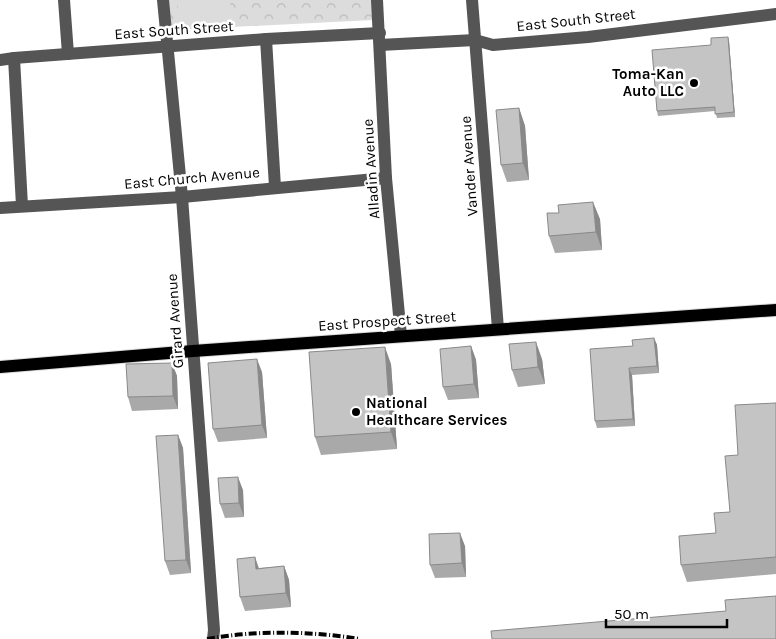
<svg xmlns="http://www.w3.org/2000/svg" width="776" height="639" font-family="Karla,sans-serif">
<defs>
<pattern id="forest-crowns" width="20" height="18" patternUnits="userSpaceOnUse" patternTransform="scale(1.25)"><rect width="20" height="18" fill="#dcdcdc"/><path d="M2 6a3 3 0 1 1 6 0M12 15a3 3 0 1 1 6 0" fill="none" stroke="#bbb"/></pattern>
</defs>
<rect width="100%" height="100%" fill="#fff"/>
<polygon fill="url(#forest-crowns)" points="168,0 372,0 373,20 171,30"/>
<polygon fill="#dcdcdc" points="177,0 230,0 231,21 179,23"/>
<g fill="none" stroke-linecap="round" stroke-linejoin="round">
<defs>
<polyline id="major" points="0,367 193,351 776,310"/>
</defs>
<use href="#major" stroke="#dbdbdb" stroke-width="14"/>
<g stroke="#555" stroke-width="12">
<polyline points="64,0 68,54"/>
<polyline points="163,0 182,197 214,630 213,639"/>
<polyline points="377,0 386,178 401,336"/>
<polyline points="472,0 498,329"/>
<polyline points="266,39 275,187"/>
<polyline points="380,45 475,40 493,45 588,37 776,14"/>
<polyline points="14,58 22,206"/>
<polyline points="0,60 14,58 266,39 380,33"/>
<polyline points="0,208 182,197 386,178"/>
</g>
<use href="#major" stroke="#000" stroke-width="12"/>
<path stroke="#000" stroke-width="4" stroke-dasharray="8 2.5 1 2.5" stroke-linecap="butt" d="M207,639C257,630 310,631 360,639"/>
</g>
<g fill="#a9a9a9">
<polygon points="728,37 729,41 735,117 717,118 715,111 658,116 657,111 711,45"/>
<polygon points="519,108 525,126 529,180 507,182 501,165"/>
<polygon points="600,219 602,250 555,253 549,236"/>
<polygon points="654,338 657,345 659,373 632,375 635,426 597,428 595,421 633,346"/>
<polygon points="471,346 476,360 479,398 448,400 443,387"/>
<polygon points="542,359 545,384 518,387 512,370"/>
<polygon points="172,363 177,376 178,409 132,411 128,397"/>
<polygon points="391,364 397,449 321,455 315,437"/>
<polygon points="262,372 267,438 218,442 213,429"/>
<polygon points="776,403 776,574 687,582 681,565 716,533 730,512 738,455"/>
<polygon points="178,435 183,448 191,573 170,575 165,561"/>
<polygon points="243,490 244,517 225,518 220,504"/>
<polygon points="465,546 466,577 435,578 430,565"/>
<polygon points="255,557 259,568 284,566 289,580 291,607 245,611 240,597"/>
</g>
<g fill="#898989">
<polygon points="728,37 729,41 735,117 734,112"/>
<polygon points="519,108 525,126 529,180 523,163"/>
<polygon points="593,202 600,219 602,250 596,232"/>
<polygon points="654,338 657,345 659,373 657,366"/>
<polygon points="536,342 542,359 545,384 538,367"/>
<polygon points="471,346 476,360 479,398 474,384"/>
<polygon points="385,347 391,364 397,449 391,432"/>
<polygon points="257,359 262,372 267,438 262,425"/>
<polygon points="172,363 177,376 178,409 173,396"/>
<polygon points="629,368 632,375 635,426 633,419"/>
<polygon points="178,435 183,448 191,573 186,560"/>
<polygon points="238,477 243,490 244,517 239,503"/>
<polygon points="460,533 465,546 466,577 462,563"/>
<polygon points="255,557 259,571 256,569"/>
<polygon points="284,566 289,580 291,607 286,593"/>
</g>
<g fill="#c4c4c4" stroke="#898989">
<polygon points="728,37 734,112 715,114 715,107 657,111 652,50 711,45 711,38"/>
<polygon points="519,108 523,163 501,165 496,110"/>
<polygon points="593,202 596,232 549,236 547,213 559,213 558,205"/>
<polygon points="654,338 657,366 629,368 633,419 595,421 590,349 633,346 632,340"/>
<polygon points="536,342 538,367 512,370 509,344"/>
<polygon points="471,346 474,384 443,387 440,349"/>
<polygon points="385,347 391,432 315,437 309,352"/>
<polygon points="257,359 262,425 213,429 208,363"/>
<polygon points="172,363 173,396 128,397 126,364"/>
<polygon points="776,403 776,557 681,565 679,536 716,533 714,513 730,512 725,456 738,455 735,405"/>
<polygon points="178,435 186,560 165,561 156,436"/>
<polygon points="238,477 239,503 220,504 218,478"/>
<polygon points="460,533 462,563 430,565 429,534"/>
<polygon points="255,557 256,569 284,566 286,593 240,597 237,559"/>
<polygon points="776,596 776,639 492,639 491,631 726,611 725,600"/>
</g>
<g fill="#000" stroke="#fff" stroke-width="2">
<circle cx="694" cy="83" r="5"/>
<circle cx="356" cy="412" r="5"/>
</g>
<g text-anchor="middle" stroke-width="5" stroke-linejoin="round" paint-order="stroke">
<g font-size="15" fill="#000" stroke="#fff">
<text transform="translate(576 20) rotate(-6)" y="5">East South Street</text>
<text transform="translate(174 30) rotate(-4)" y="5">East South Street</text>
<text transform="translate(469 166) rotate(-94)" y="5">Vander Avenue</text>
<text transform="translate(371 169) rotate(-94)" y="5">Alladin Avenue</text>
<text transform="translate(192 178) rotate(-5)" y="5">East Church Avenue</text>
<text transform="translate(175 321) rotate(-94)" y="5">Girard Avenue</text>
<text transform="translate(387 321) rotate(-4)" y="5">East Prospect Street</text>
</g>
<g font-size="15" font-weight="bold" fill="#000" stroke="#fff" text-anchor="end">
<text x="684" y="79">Toma-Kan<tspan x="684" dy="17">Auto LLC</tspan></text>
<text x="366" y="408" text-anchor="start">National<tspan x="366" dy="17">Healthcare Services</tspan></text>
</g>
</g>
<path d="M606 619v8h121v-8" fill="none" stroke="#000000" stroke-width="2.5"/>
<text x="614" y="619" font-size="15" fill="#000000" stroke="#ffffff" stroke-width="4" paint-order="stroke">50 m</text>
</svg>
